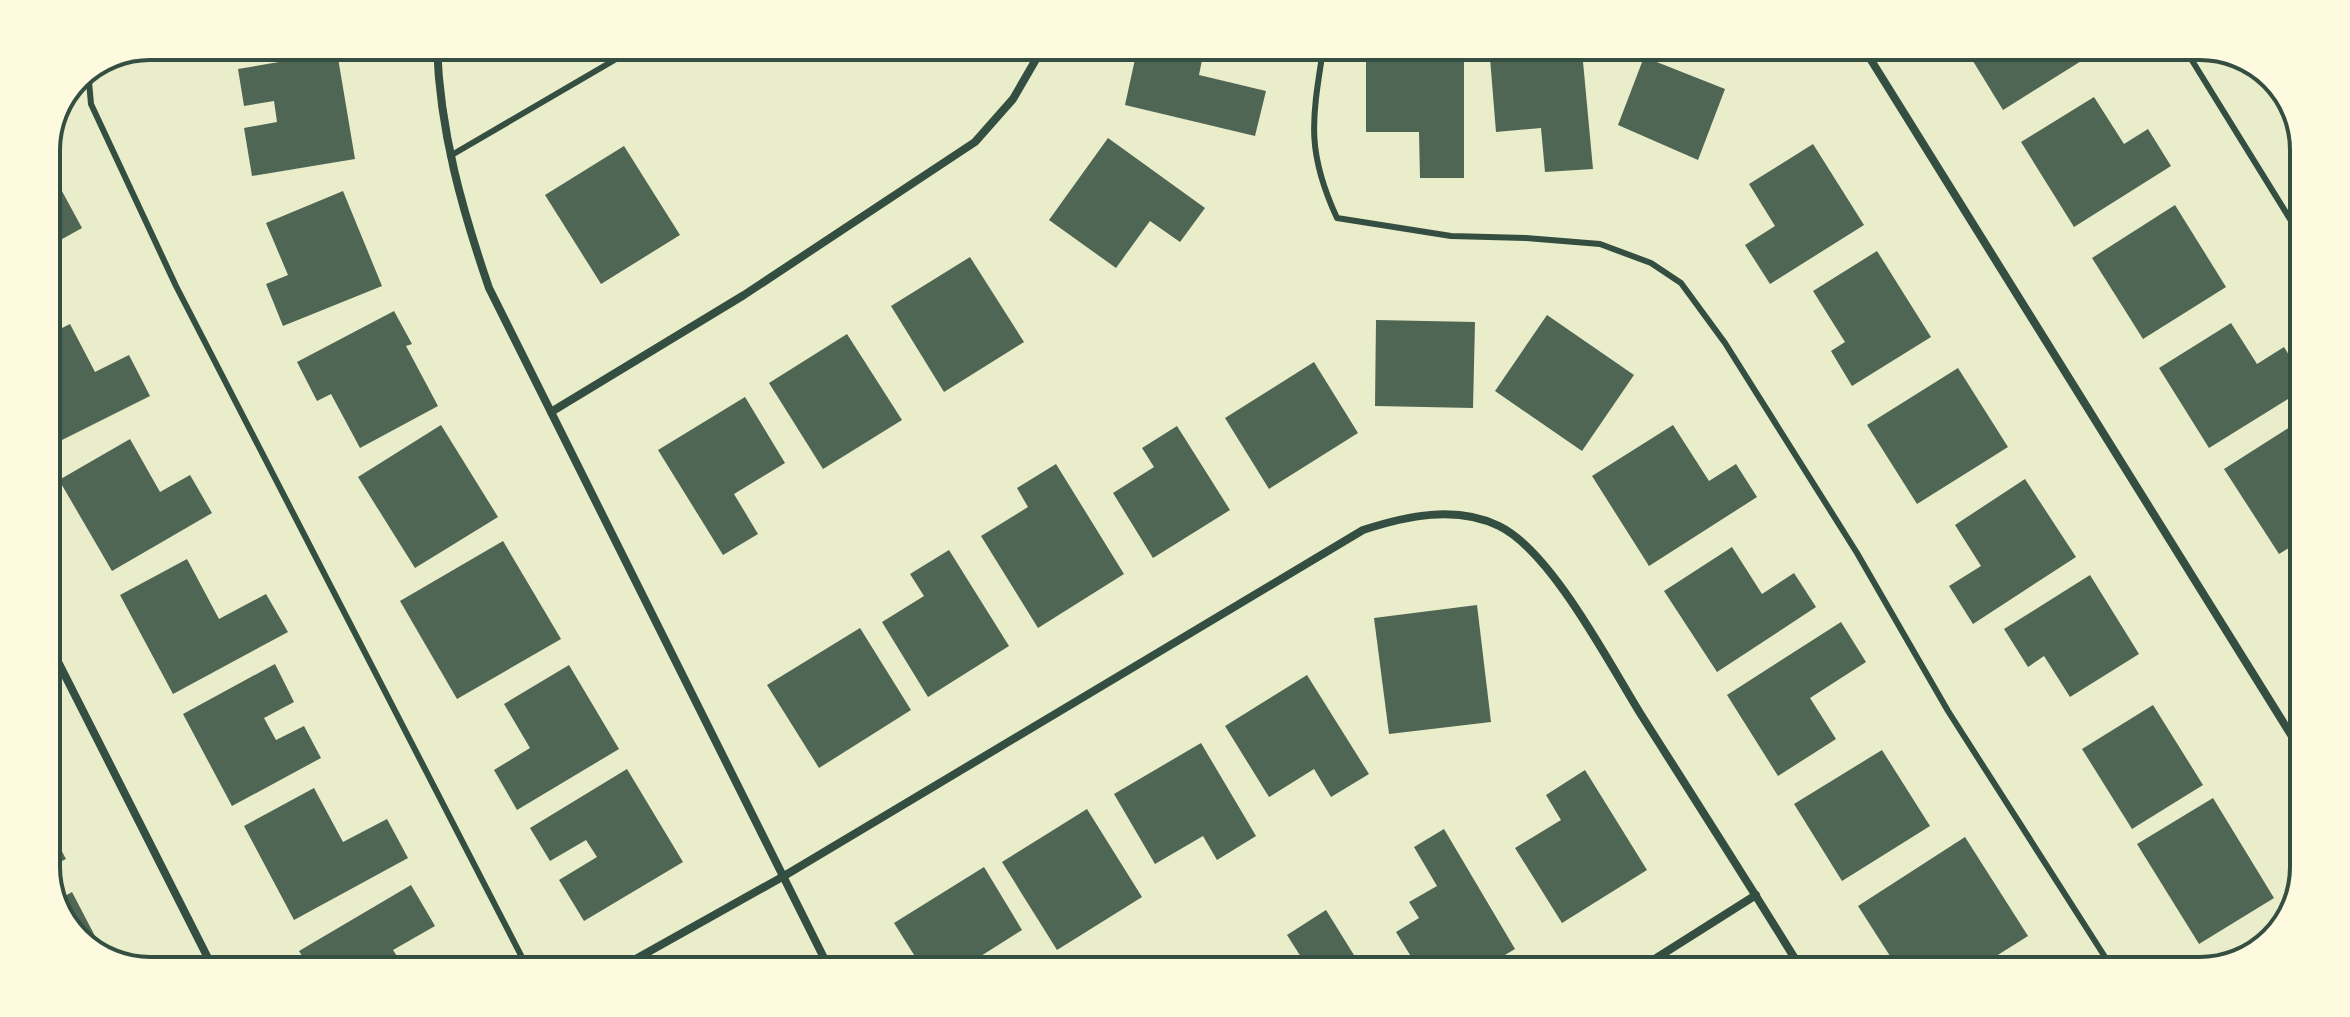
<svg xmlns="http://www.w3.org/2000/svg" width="2350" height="1017" font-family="'IBM Plex Sans',sans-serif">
<rect width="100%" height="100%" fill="#e9edc9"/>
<g fill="#4f6655">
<polygon points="1137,50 1204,50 1199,75 1266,91 1255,136 1125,105"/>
<polygon points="1582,51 1593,169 1545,172 1541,128 1496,132 1490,58"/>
<polygon points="337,52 355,159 252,176 244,128 277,122 274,101 244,106 238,69"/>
<polygon points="1968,53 2094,53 2003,110"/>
<polygon points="1366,57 1464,57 1464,178 1420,178 1419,132 1366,132"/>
<polygon points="1644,57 1725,89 1698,160 1618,125"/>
<polygon points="2094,97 2124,144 2148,129 2171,166 2074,227 2021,142"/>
<polygon points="1108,138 1205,208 1180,242 1150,221 1116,268 1049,220"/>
<polygon points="1813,144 1864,225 1770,284 1745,245 1775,226 1749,184"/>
<polygon points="624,146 680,235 601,284 545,195"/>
<polygon points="57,182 82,228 46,248 46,188"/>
<polygon points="343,191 382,286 283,326 266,284 288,275 266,223"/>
<polygon points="2175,205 2226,287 2143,339 2092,258"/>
<polygon points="1877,251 1931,337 1852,386 1831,351 1845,342 1813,291"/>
<polygon points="970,257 1024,342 944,392 891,306"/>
<polygon points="46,277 61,303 46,311"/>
<polygon points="394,311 412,344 406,346 438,406 360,448 331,394 317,401 297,362"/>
<polygon points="1547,315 1634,375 1582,451 1495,391"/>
<polygon points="1376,320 1475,322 1473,408 1375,406"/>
<polygon points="2231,323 2257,364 2284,347 2301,375 2301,391 2209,448 2159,368"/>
<polygon points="70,324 95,372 129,355 150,396 46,448 46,336"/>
<polygon points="847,334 902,420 823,469 769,383"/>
<polygon points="1314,362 1358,433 1269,489 1225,418"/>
<polygon points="1958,368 2008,447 1917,504 1867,425"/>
<polygon points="745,397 785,463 734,494 758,534 723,555 658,450"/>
<polygon points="2301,420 2300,541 2279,554 2224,469"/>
<polygon points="441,425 498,517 415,568 358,477"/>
<polygon points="1673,425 1709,481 1736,464 1757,497 1649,566 1592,476"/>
<polygon points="1177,426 1230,510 1153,558 1113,493 1154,467 1142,448"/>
<polygon points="130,439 160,492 190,475 212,513 112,571 59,480"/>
<polygon points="1056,464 1124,574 1038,628 981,536 1028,507 1017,488"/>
<polygon points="2025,479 2076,557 1973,624 1949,586 1981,566 1955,525"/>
<polygon points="503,541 561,639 457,699 400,601"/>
<polygon points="1732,547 1762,594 1794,573 1816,607 1717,672 1664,591"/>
<polygon points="949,550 1009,646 928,697 882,622 924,596 910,574"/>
<polygon points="187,559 219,619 266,594 288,632 173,694 120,595"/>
<polygon points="2090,575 2139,654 2070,697 2044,656 2028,667 2004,629"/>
<polygon points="1477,605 1491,722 1389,734 1374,618"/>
<polygon points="1841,622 1866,662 1810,698 1836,739 1778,776 1727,695"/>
<polygon points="860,628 911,710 819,768 767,685"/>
<polygon points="275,664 294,702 264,718 276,740 304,726 321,758 232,806 183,714"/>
<polygon points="569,665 619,749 517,810 494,770 530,748 504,704"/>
<polygon points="1307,675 1369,774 1331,797 1314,769 1269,797 1225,726"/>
<polygon points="2153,705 2203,785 2132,829 2082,749"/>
<polygon points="1201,743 1256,836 1217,860 1203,836 1155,864 1114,794"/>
<polygon points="1882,750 1930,826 1842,881 1794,804"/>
<polygon points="627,769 683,862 584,921 559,880 597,857 586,840 550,861 530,828"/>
<polygon points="1585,770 1647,870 1562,923 1515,848 1561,820 1546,795"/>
<polygon points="314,788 343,842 387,819 408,858 294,920 244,826"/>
<polygon points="2213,798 2274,898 2199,944 2137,844"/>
<polygon points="1087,809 1142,897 1057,950 1002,862"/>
<polygon points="46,822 66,859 46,869"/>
<polygon points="1444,829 1515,949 1483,968 1418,968 1396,932 1419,918 1409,902 1437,886 1414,847"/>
<polygon points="1965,837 2028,936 1974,970 1899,970 1858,906"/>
<polygon points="984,867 1022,930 973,961 977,966 921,966 894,923"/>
<polygon points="411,885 435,926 393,950 402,964 307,964 299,951"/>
<polygon points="72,892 108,961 67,930 56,901"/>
<polygon points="1326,910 1362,968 1308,968 1287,935"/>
</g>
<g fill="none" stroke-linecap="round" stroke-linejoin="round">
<g stroke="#344e41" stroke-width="6">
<path d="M1323,50C1312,120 1306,151 1337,218L1451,236L1526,238L1600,244L1651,263L1681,283L1725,343L1857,553L1948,711L2114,971"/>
<polyline points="2188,54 2303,240"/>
<polyline points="88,71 91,104 176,286 526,965"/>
<polyline points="450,156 635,48"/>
</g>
<g stroke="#344e41" stroke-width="8">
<path d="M437,47C440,132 462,209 489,288L828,966"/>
<polyline points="1866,52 2298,746"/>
<polyline points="551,412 744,295 975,142 1013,99 1042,49"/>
<polyline points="46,638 211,964"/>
<path d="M625,965L784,876L1363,530C1406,516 1456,505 1499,526C1551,551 1609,663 1640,713C1694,798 1749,884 1802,970"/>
<polyline points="1639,969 1756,895"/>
</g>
</g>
<path d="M0 0H2350V1017H0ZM150 60H2200A90 90 0 0 1 2290 150V867A90 90 0 0 1 2200 957H150A90 90 0 0 1 60 867V150A90 90 0 0 1 150 60Z" fill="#fefae0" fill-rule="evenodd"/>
<path fill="none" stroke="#344e41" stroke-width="4" d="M150 60H2200A90 90 0 0 1 2290 150V867A90 90 0 0 1 2200 957H150A90 90 0 0 1 60 867V150A90 90 0 0 1 150 60Z"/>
</svg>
